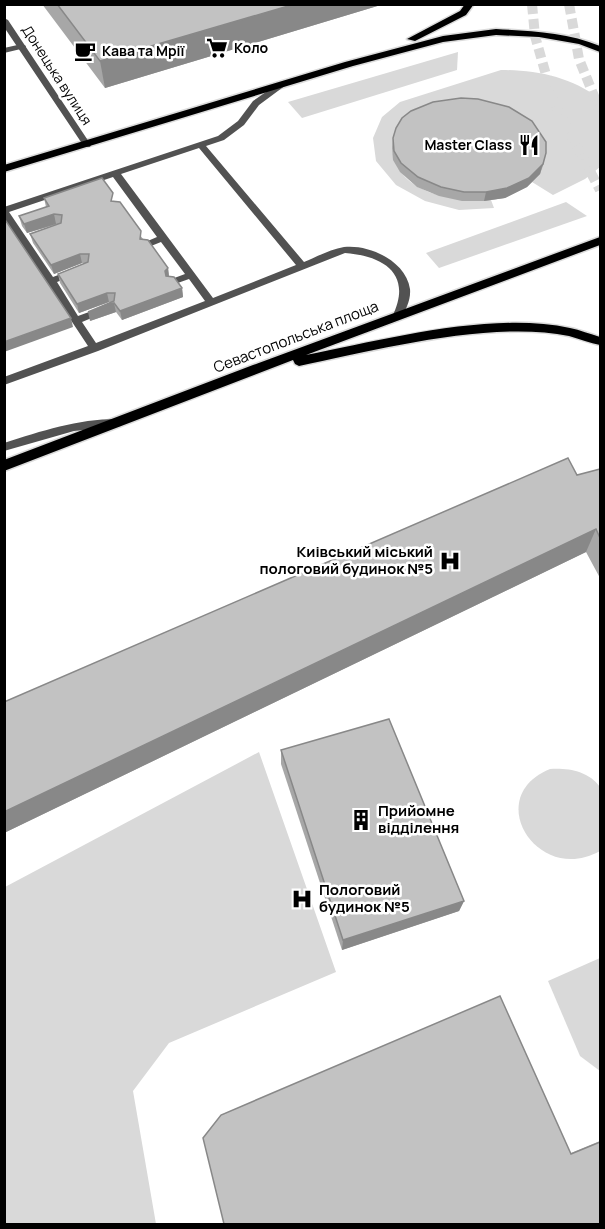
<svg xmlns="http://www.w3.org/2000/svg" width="605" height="1229" font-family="Manrope,sans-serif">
<rect width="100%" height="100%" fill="#fff"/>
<g fill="#d9d9d9">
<polygon points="458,52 457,70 302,118 288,102"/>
<path d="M501,70C537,70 571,77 600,99V167L585,179L553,195L532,182L392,148C397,195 453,201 491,200L494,208L459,210L425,201L396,185L376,161L373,138L382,117L400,102Z"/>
<polygon points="566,202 587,216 439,268 426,253"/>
<polygon points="259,752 336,972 169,1043 133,1091 156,1224 5,1224 5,887"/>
<path d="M550,769C569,768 588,771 600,787V851C538,886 481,797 550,769Z"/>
<polygon points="600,958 600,1071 580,1056 548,981"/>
</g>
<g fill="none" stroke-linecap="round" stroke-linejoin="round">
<g stroke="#d9d9d9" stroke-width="10" stroke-dasharray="10 5" stroke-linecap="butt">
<polyline points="532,4 535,36 554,103 600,190"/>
<polyline points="569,4 579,59 600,111"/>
</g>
<defs>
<g id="primary">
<polygon points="465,4 474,4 466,15 415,41 407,39 460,11"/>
<path d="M496,29C531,31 567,32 600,46V52L579,44L539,37L496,35L443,42L353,66L4,172V165L345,62L443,36Z"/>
<path d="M600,237V245L306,355C384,340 491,311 570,328C580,330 590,334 600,337V345C590,343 580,339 569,336C491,320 377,350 299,366L295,364L293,360L4,471V460L253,365Z"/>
</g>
</defs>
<use href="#primary" stroke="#dbdbdb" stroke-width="3"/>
<g fill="#525252" fill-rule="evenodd">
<polygon points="22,44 26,46 25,48 4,53 4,48"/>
<path d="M279,83L286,85L259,105L244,125L224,140L206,146L304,262C316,257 331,249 344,247C369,244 406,261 410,289C411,300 406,310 400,319H394L392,317C413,275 385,256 345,253L98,351L4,385V377L88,346L4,219V207L218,136L238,121L253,101ZM199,148L296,265L213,298L121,174ZM113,177L157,237L143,243V247L146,248L161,242L185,274L169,280V284L172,285L189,279L205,301L96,343L82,322L106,312V308H100L78,316L57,282L77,274V270L74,269L53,277L9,212Z"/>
<path d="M117,419L121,420L122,423L121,426L74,431L4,451V443C42,431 77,419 117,419Z"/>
</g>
<polygon fill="#525252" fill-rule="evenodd" points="4,18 8,20 91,145 90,147 84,147 83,145 4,27"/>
<use href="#primary" fill="#000" fill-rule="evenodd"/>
</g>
<g fill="#a7a7a7">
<polygon points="42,4 384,4 105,88"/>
<polygon points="393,138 544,163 540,174 527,187 505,198 484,201 462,201 439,196 417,187 400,172 393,160 392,148"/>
<polygon points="44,198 115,201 143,239 168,268 169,276 182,288 183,297 122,320 116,312 90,321 111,302 109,302 79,313 60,283 58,274 85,263 82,263 54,274 33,243 30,234 58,224 27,233 22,226 19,216 46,207"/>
<polygon points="600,469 600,578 586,552 4,833 4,702 577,475"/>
<polygon points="281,750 464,901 459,911 342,950 281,764"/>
<polygon points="600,1141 600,1224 571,1153"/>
</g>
<g fill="#888">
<polygon points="295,4 384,4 105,88 100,61"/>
<polygon points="546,153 540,174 527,187 505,198 484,201 486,192"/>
<polygon points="54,214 56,224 27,233 24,224"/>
<polygon points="80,254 82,263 54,274 51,265"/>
<polygon points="168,268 169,277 167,280 165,271"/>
<polygon points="182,288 183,297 122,320 120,311"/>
<polygon points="107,293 109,302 79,313 77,304"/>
<polygon points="114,303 116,312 90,321 88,312"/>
<polygon points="71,318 73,327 4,352 4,342"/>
<polygon points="596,529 586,552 4,833 4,812"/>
<polygon points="464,901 459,911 342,950 343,940"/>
</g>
<g fill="#c2c2c2" stroke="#888" stroke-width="1.5">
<polygon points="57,4 295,4 100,61"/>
<polygon points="461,98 478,99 509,107 532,121 546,142 546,153 543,164 529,178 507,188 486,192 464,192 441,187 418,177 401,163 394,151 393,138 396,128 402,118 411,111 433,102"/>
<polygon points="102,178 113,193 111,201 120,202 141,231 140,239 148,240 168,268 165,271 166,276 174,277 182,288 120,311 114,303 88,312 114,301 115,293 107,293 77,304 58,274 88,262 89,254 80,254 51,265 30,234 61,223 62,215 54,214 24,224 19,216 49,206 44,198"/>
<polygon points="4,221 6,221 71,318 4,342"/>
<polygon points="568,458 577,475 600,469 600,538 596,529 4,812 4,702"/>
<polygon points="389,719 464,901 343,940 281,750"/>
<polygon points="500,996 571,1154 600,1142 600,1224 224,1224 203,1138 221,1115"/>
</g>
<defs>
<symbol id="supermarket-bare" viewBox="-9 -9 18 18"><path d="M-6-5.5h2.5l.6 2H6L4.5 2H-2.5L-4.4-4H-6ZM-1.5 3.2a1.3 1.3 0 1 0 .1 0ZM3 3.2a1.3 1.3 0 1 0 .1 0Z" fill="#000" stroke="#fff" stroke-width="2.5" paint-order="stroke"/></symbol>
<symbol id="cafe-bare" viewBox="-9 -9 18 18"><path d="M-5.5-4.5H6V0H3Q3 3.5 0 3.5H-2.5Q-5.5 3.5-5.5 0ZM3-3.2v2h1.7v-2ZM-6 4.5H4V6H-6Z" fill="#000" stroke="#fff" stroke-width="2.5" paint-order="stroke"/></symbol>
<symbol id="restaurant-bare" viewBox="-9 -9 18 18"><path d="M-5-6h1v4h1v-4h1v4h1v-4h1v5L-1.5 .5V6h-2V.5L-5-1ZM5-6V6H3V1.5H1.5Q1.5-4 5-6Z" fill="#000" stroke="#fff" stroke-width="2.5" paint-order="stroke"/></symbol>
<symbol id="hospital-bare" viewBox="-9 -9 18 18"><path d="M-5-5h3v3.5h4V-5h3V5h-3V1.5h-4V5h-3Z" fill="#000" stroke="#fff" stroke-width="2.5" paint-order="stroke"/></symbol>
<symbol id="building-bare" viewBox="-9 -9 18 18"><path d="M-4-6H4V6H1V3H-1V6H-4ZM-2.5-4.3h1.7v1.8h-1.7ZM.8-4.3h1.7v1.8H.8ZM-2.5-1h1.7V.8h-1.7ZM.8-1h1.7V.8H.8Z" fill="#000" stroke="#fff" stroke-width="2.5" paint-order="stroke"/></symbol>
</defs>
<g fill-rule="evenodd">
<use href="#supermarket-bare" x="202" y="33" width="30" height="30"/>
<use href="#cafe-bare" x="70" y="36" width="30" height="30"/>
<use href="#restaurant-bare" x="514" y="130" width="30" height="30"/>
<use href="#hospital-bare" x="435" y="546" width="30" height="30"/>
<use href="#building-bare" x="346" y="805" width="30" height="30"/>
<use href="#hospital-bare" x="287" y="884" width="30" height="30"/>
</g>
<g text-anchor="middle" stroke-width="5" stroke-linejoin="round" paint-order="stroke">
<g font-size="14" font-weight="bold" fill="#000" stroke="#fff" text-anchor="start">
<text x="234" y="53">Коло</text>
<text x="102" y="56">Кава та Мрії</text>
<text x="512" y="150" text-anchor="end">Master Class</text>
</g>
<g font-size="14" fill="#000" stroke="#fff">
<text transform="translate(57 75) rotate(57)" y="5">Донецька вулиця</text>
</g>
<g font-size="15" fill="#000" stroke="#fff">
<text transform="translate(296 337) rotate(-21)" y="5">Севастопольська площа</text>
</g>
<g font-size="15" font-weight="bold" fill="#000" stroke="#fff" text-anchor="start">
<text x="433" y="557" text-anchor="end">Киівський міський<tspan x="433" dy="17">пологовий будинок №5</tspan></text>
<text x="378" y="816">Прийомне<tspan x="378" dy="17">відділення</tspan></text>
<text x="319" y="895">Пологовий<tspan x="319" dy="17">будинок №5</tspan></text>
</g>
</g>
<rect width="605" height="1229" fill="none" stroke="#000000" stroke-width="12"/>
</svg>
